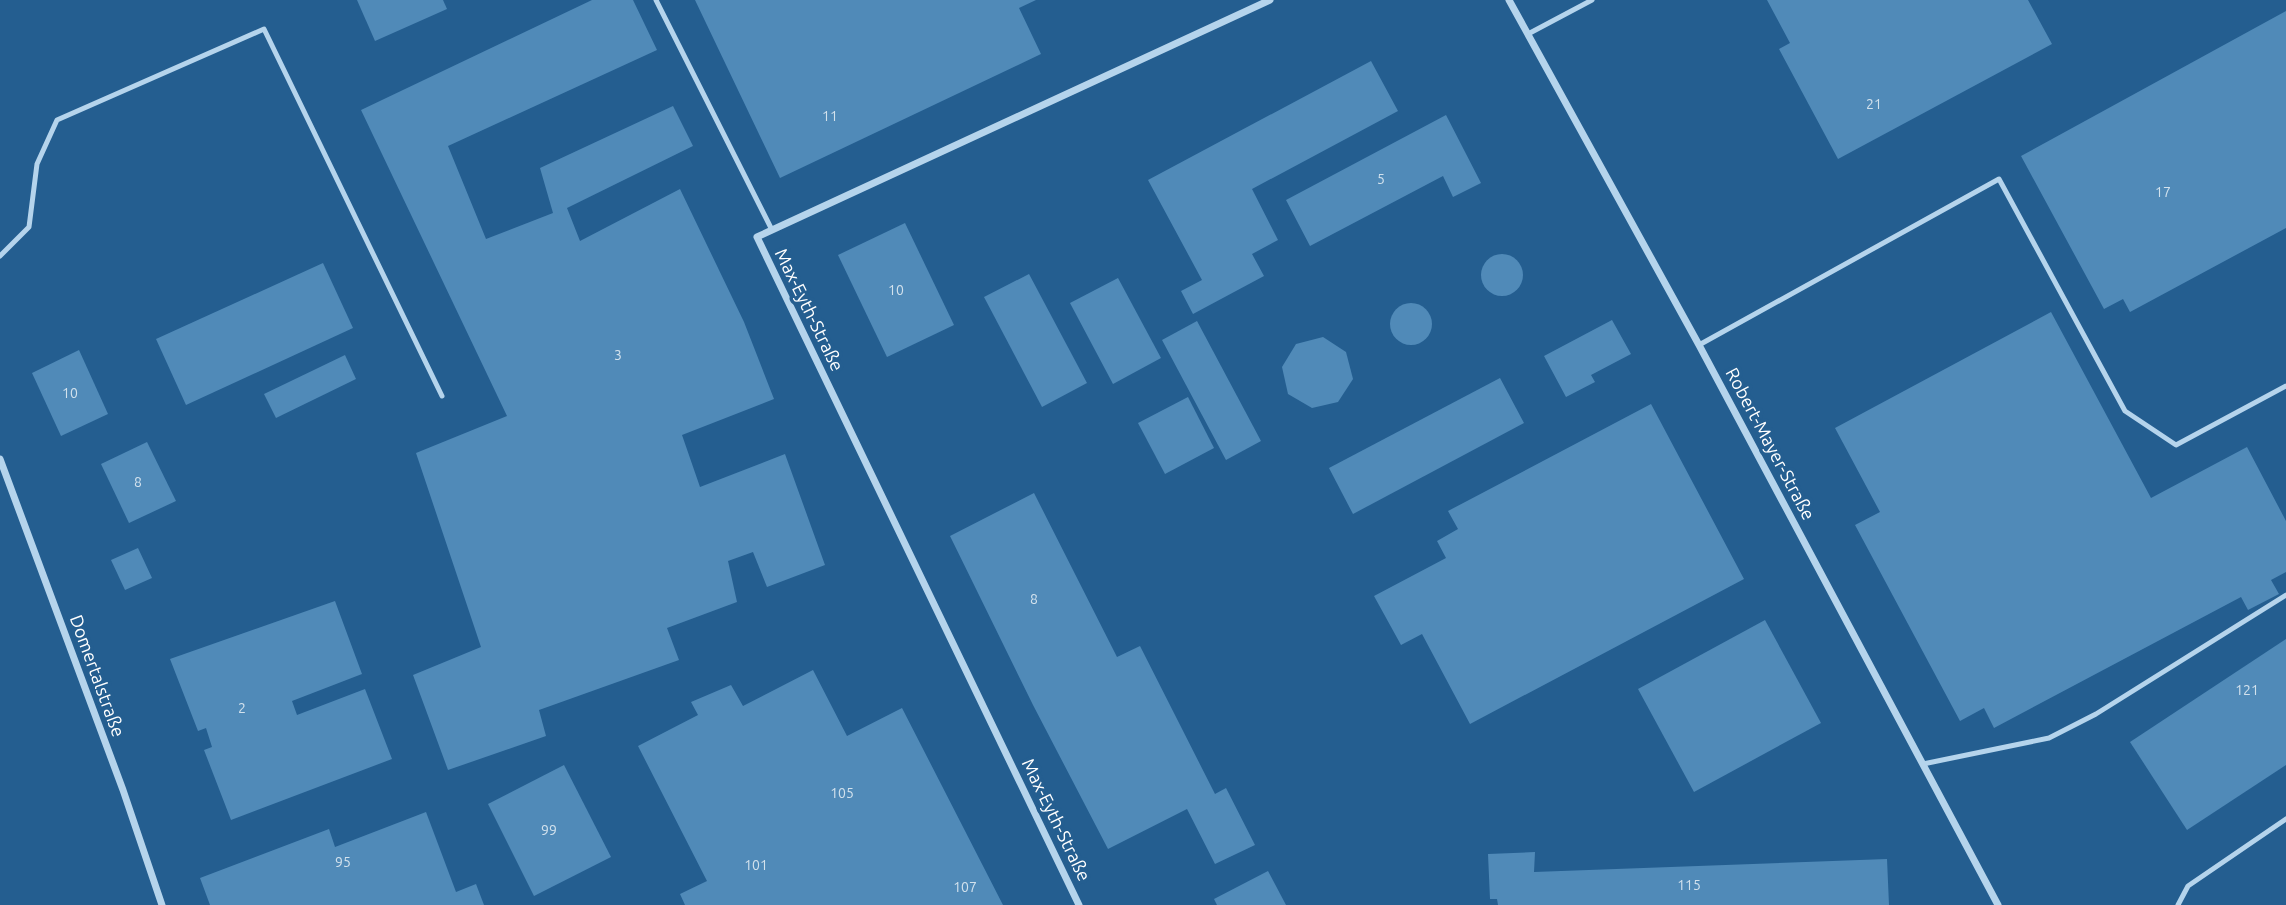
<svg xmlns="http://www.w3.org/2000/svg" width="2286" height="905" font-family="Ubuntu,sans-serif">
<rect width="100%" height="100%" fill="#245e90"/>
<g fill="#508ab8">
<polygon points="357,0 443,0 447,9 375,41"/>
<polygon points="592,0 633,0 657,50 448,146 486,239 553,213 540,168 673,106 693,146 567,208 580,241 680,189 744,322 774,399 682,435 700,487 785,454 825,565 767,587 753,552 728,561 737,602 667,628 679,660 539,710 546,736 448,770 413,675 481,647 416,453 507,416 361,110"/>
<polygon points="695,0 1036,0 1019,8 1041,54 780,178"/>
<polygon points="1767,0 2028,0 2052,44 1838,159 1779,49 1790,43"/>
<polygon points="2286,11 2286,228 2130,312 2123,299 2104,309 2021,156"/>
<polygon points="1371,61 1398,111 1252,189 1278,240 1252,254 1264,276 1193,314 1181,291 1202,280 1148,180"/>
<polygon points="1446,115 1481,183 1453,197 1443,176 1310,246 1286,200"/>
<polygon points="905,223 954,325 887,357 838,255"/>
<circle cx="1502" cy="275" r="21"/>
<polygon points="323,263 353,328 186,405 156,339"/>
<polygon points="1029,274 1087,383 1042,407 984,297"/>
<polygon points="1118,278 1161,358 1113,384 1070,303"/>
<circle cx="1411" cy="324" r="21"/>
<polygon points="2051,312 2151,498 2247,447 2286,521 2286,572 2271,580 2279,594 2248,610 2241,597 1994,728 1984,708 1960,721 1855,525 1880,512 1835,428"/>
<polygon points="1612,320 1631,354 1591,375 1595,382 1566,397 1544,356"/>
<polygon points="1197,321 1261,441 1226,460 1162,340"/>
<polygon points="1323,337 1346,352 1353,379 1338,402 1312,408 1288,394 1282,367 1296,344"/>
<polygon points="79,350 108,414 61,436 32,373"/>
<polygon points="345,355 356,379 276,418 264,394"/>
<polygon points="1500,378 1524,423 1353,514 1329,468"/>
<polygon points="1188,397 1214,448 1165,474 1138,423"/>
<polygon points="1651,404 1744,579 1470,724 1422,634 1401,645 1374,596 1446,558 1437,541 1458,529 1448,511"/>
<polygon points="147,442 176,501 129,523 101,464"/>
<polygon points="1034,493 1117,657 1140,646 1215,794 1226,788 1255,845 1215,864 1187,809 1108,849 1033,705 950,536"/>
<polygon points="138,548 152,578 125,590 111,560"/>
<polygon points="335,601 362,674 292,701 297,715 365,689 392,759 231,820 204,750 212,747 206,728 198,731 170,659"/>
<polygon points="1765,620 1821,723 1694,792 1638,689"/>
<polygon points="2286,639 2286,765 2187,830 2130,742"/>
<polygon points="813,670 847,736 902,708 1003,905 685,905 680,894 707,881 638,746 698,715 691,702 731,685 743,706"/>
<polygon points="564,765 611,857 534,896 488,804"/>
<polygon points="426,812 456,892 476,884 484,905 210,905 200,878 329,829 335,847"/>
<polygon points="1535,852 1534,872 1887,859 1889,905 1498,905 1497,899 1490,899 1488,854"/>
<polygon points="1268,871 1286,905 1217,905 1214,899"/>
</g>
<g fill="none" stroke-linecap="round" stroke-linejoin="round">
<g stroke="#b5d4ec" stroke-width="5">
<polyline points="656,0 772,230"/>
<polyline points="1528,34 1592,0"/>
<polyline points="0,256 29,227 37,164 57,120 264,29 442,396"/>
<polyline points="1699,345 1999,179 2125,411 2176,445 2286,386"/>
<polyline points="1923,764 2049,738 2096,714 2286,595"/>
<polyline points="2178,905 2188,886 2286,819"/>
</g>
<g stroke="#b5d4ec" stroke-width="7">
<polyline points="1509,0 1699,345 1998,905"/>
<polyline points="0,459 123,790 162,905"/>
<polyline points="1079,905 757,237 1270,0"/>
</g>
</g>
<g text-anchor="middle" stroke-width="7" stroke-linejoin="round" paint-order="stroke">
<g font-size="14" fill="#d3e2ed">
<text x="1874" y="109">21</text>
<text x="830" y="121">11</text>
<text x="1381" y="184">5</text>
<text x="2163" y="197">17</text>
<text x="896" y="295">10</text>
<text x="618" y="360">3</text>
<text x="70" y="398">10</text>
<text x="138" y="487">8</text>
<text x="1034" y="604">8</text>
<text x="2247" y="695">121</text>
<text x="242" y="713">2</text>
<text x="842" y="798">105</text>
<text x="549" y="835">99</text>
<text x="343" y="867">95</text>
<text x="756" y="870">101</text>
<text x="1689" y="890">115</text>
<text x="965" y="892">107</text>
</g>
<g font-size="18" fill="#fff" stroke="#245e90">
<text transform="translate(809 310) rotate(64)" y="6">Max-Eyth-Straße</text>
<text transform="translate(1770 444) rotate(62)" y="6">Robert-Mayer-Straße</text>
<text transform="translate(97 676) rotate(70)" y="6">Domertalstraße</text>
<text transform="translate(1056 820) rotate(64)" y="6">Max-Eyth-Straße</text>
</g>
</g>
</svg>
